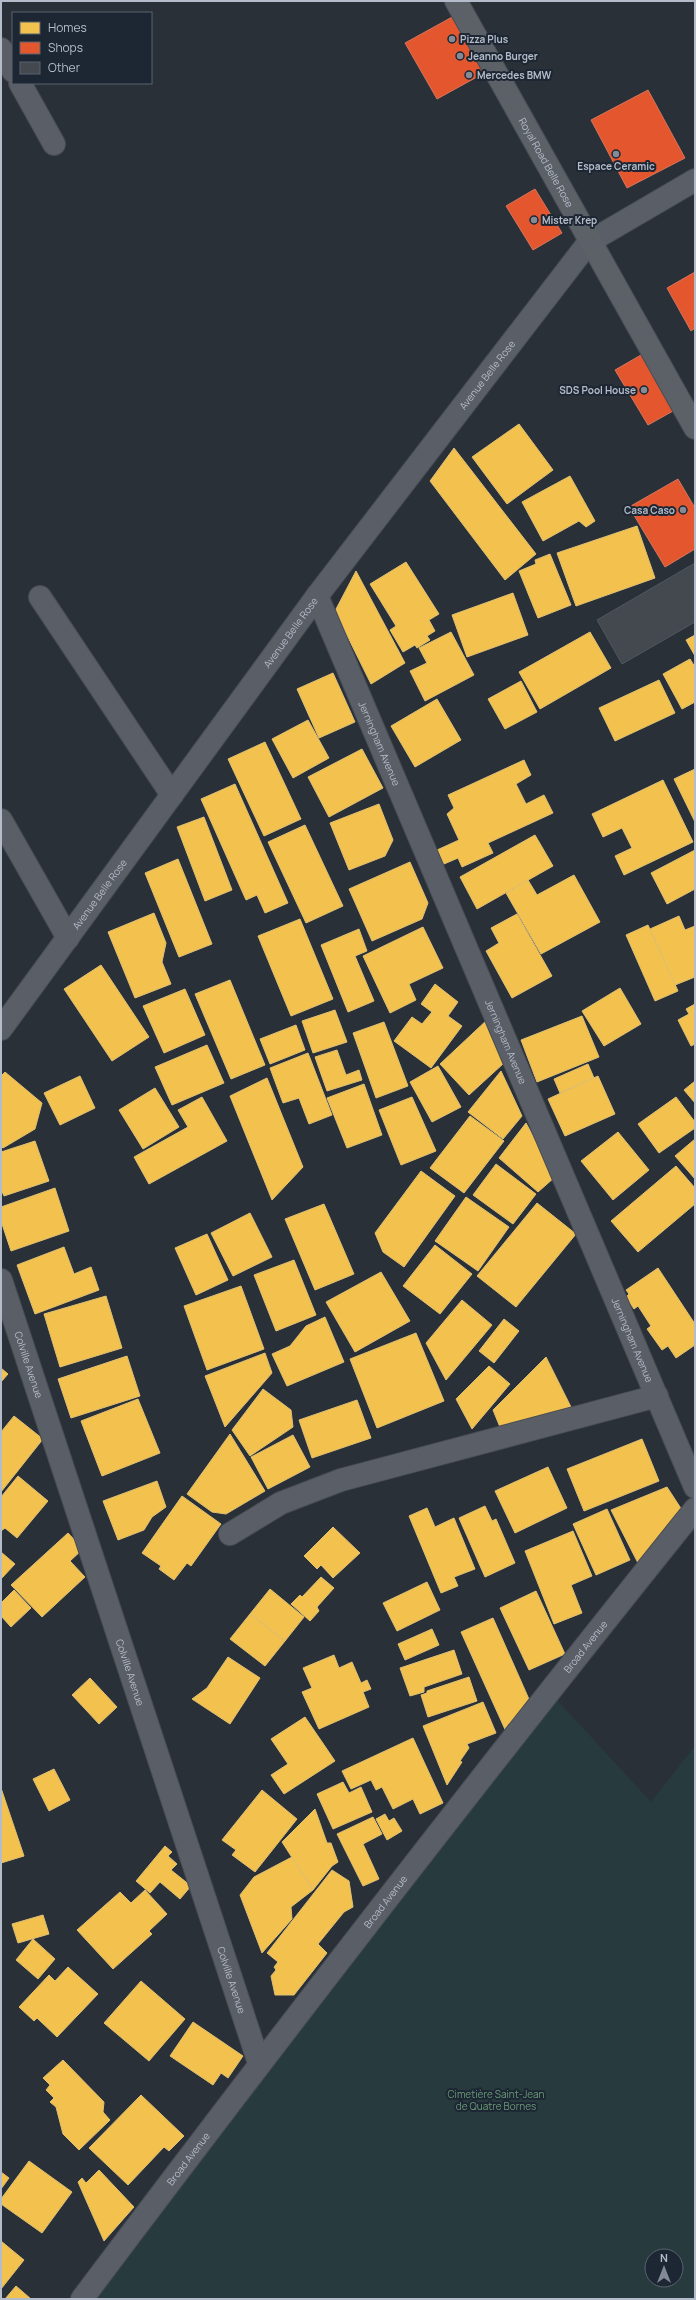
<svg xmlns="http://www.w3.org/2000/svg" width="696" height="2300" font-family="Manrope,sans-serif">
<rect width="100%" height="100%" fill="#2a3038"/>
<path fill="#273a3e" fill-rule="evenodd" d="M556,1699L651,1802L695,1746V2299H89ZM652,2256H676V2280H652Z"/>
<g fill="#f2c14e" stroke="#dfc073">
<polygon points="519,424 553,470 507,504 472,457"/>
<polygon points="454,448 536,554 505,580 430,481"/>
<polygon points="570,476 595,521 586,527 579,521 543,541 522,502"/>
<polygon points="637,526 655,578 576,606 557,553"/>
<polygon points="550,554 571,605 538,618 519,571 536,564 535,560"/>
<polygon points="406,562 439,614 429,620 435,631 427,636 430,640 417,648 415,645 403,652 390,630 396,626 370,584"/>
<polygon points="356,571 405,663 371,684 335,611"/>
<polygon points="513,593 528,635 467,657 452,615"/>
<polygon points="451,632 474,675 425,701 410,671 427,663 419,648"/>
<polygon points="590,632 611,668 540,709 519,672"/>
<polygon points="695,635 695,656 686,640"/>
<polygon points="690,659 695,667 695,702 682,709 663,674"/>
<polygon points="333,673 355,722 319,738 297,689"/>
<polygon points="659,680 675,713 615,741 599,708"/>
<polygon points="521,681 537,712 505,729 488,699"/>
<polygon points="437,699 461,740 415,767 391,726"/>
<polygon points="308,720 329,758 293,778 272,739"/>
<polygon points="265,742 301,819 264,836 228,759"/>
<polygon points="362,749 383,788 329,817 308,777"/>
<polygon points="524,760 531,775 516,784 526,804 544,795 553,813 488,843 493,853 462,867 458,858 444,864 437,850 459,840 447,814 454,808 448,795"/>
<polygon points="695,769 695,822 674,779"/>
<polygon points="663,780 693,842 624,875 615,856 632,848 622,828 603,837 592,814"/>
<polygon points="235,784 288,903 265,913 257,895 246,900 201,799"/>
<polygon points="379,804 393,840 385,856 349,870 330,823"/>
<polygon points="204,817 232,890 205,901 177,827"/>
<polygon points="305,825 343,906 306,923 268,842"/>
<polygon points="535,835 553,866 477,909 460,877"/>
<polygon points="695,850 695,889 667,904 651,873"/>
<polygon points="178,859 212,944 179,957 145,873"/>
<polygon points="410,862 428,903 422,919 372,941 349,889"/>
<polygon points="574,875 600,922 541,954 506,893 528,880 537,895"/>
<polygon points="154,913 166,943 162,962 171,984 135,998 108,932"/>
<polygon points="517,914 552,976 512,998 486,951 499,943 491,928"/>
<polygon points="679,916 685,930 695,926 695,977 675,985 650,929"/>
<polygon points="300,919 333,999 291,1016 258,936"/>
<polygon points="648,925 678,991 655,1001 626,935"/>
<polygon points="423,927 443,968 409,984 416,1000 390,1013 363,956"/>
<polygon points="359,929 367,951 355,956 374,1001 348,1012 321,945"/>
<polygon points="101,965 149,1037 112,1061 64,989"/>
<polygon points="230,980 265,1065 231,1079 195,994"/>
<polygon points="435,984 458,1002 448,1016 462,1026 431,1068 394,1041 412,1017 422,1024 432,1012 421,1004"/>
<polygon points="620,988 641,1024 604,1046 582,1011"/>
<polygon points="185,989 205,1035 164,1053 143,1006"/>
<polygon points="695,1004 695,1044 691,1046 678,1020 689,1014 686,1009"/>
<polygon points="335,1010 347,1042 313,1053 302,1021"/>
<polygon points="582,1016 599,1057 537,1082 521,1040"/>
<polygon points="488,1019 504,1063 469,1095 440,1064"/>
<polygon points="384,1022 408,1086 376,1098 353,1033"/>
<polygon points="296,1025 305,1050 270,1064 260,1039"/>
<polygon points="207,1045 224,1083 172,1105 155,1067"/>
<polygon points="337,1050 346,1075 359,1070 362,1080 327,1091 315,1057"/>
<polygon points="308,1053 332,1115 309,1124 299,1098 283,1103 270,1068"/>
<polygon points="588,1064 594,1078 560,1093 554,1079"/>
<polygon points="438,1066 461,1107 432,1122 410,1082"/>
<polygon points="501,1071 522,1116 503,1139 468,1112"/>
<polygon points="5,1072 42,1103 35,1129 3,1148 1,1146 1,1076"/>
<polygon points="80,1076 95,1108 60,1125 44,1093"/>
<polygon points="598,1076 615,1114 565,1136 548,1099"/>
<polygon points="267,1078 303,1167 272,1200 230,1096"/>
<polygon points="695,1081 695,1103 684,1090"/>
<polygon points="364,1084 382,1135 347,1148 327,1098"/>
<polygon points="155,1088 179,1127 143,1149 119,1110"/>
<polygon points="202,1097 227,1141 149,1184 134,1157 188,1127 178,1110"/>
<polygon points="412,1097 436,1151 401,1165 379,1110"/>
<polygon points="676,1097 695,1122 695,1128 659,1153 638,1124"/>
<polygon points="470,1116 504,1141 464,1193 430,1168"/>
<polygon points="526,1123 555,1177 538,1192 499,1158"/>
<polygon points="618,1132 649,1170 613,1200 581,1161"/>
<polygon points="695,1139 695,1179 675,1156"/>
<polygon points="35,1141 49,1181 4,1196 1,1189 1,1152"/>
<polygon points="496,1164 536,1194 513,1224 473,1195"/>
<polygon points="676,1166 695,1188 695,1204 638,1252 611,1221"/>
<polygon points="421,1171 455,1196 404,1267 383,1252 375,1233"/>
<polygon points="55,1188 69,1231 11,1251 1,1221 1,1207"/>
<polygon points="466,1197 509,1227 478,1271 435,1241"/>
<polygon points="537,1203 576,1234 516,1307 477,1276"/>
<polygon points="324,1204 354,1274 315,1290 285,1219"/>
<polygon points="250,1213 272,1257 233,1276 211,1233"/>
<polygon points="207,1234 228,1280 196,1295 175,1248"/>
<polygon points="435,1245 472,1274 440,1314 403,1286"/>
<polygon points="64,1247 74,1274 91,1267 99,1290 35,1314 17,1265"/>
<polygon points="294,1260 316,1315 276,1331 254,1275"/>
<polygon points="658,1268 695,1324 695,1345 676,1358 668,1346 662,1350 647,1329 651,1326 638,1306 634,1309 626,1297 629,1294 626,1290"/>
<polygon points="381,1272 410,1321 355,1352 326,1302"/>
<polygon points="241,1286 264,1349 207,1370 184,1306"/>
<polygon points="106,1296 122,1348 60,1367 44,1314"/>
<polygon points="462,1300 492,1325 446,1380 426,1343"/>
<polygon points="325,1317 344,1362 287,1386 272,1354 290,1346 306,1326"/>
<polygon points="504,1319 519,1331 494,1363 479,1351"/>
<polygon points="416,1333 444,1401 377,1428 350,1359"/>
<polygon points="265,1353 272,1373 225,1427 205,1376"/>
<polygon points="127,1356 140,1396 71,1418 58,1379"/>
<polygon points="546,1357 572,1409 502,1432 493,1410"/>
<polygon points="489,1366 510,1384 472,1429 456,1399"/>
<polygon points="1,1368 8,1374 1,1382"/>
<polygon points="263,1389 291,1410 293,1427 250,1456 232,1430"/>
<polygon points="138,1399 160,1453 102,1476 81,1421"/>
<polygon points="357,1400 371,1438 312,1458 299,1420"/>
<polygon points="14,1416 43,1439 1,1492 1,1432"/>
<polygon points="230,1434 265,1491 226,1514 212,1512 187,1494"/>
<polygon points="293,1435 310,1467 268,1489 251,1457"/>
<polygon points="642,1439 659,1481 584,1511 567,1469"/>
<polygon points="548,1467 567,1508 515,1533 495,1491"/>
<polygon points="18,1476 48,1501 17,1538 5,1528 1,1531 1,1497"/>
<polygon points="157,1481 166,1507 152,1517 144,1530 118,1540 103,1501"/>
<polygon points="667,1487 682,1510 639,1565 611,1510"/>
<polygon points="182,1496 221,1524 191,1566 187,1563 174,1580 159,1569 161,1566 142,1553"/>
<polygon points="485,1506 492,1521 496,1519 515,1563 485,1577 459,1518"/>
<polygon points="427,1508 435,1527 454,1518 475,1569 454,1577 458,1586 441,1593 409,1516"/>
<polygon points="607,1509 630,1560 596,1575 573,1524"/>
<polygon points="333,1527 360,1553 333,1578 321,1565 317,1569 304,1556"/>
<polygon points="573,1531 592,1576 571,1585 582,1613 554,1624 525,1551"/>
<polygon points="68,1533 83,1549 70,1561 85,1577 42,1617 11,1585"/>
<polygon points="1,1552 15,1564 1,1579"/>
<polygon points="321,1577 334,1588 317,1607 319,1611 310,1621 291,1604 300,1595 302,1597"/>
<polygon points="427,1582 440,1610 397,1631 383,1603"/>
<polygon points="270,1589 304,1617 285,1641 250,1614"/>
<polygon points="14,1590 31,1608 11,1627 1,1616 1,1603"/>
<polygon points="536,1591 565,1654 529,1670 500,1608"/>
<polygon points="250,1614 285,1641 265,1666 230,1639"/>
<polygon points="493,1618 532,1706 508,1736 461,1632"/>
<polygon points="432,1629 439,1645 405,1660 398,1644"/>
<polygon points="454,1650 462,1674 424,1687 424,1692 410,1696 400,1668"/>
<polygon points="334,1655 339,1668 352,1662 361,1683 367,1680 371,1689 363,1692 369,1707 319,1729 302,1692 312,1688 303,1668"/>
<polygon points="228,1657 260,1678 230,1724 192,1699 207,1688"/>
<polygon points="469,1677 477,1701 428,1717 421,1695 427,1693 427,1691"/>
<polygon points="90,1678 117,1707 99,1724 72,1695"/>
<polygon points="483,1702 496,1733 467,1744 469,1748 460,1761 462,1762 447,1785 423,1726"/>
<polygon points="305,1717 335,1761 284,1794 271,1775 288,1764 271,1739"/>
<polygon points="413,1738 443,1803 420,1814 413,1799 393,1809 382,1787 376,1790 371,1780 351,1789 342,1771"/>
<polygon points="54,1769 70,1800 49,1811 33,1779"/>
<polygon points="343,1782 349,1793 361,1787 372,1812 333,1829 317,1794"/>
<polygon points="1,1788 24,1856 1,1863"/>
<polygon points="262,1790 297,1819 255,1872 232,1855 236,1850 222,1840"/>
<polygon points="315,1809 327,1843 331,1843 338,1862 332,1866 313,1890 282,1842"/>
<polygon points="385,1814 389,1821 394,1818 402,1831 387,1840 376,1819"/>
<polygon points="373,1817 382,1834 363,1844 379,1879 363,1886 337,1834"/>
<polygon points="165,1846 172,1852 168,1856 177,1864 171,1870 191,1886 180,1899 160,1882 150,1893 136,1881"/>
<polygon points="292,1857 313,1890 291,1907 292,1919 262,1953 240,1895 254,1877"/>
<polygon points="332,1870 349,1881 353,1907 344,1912 318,1944 327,1953 294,1995 275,1995 271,1976 276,1970 274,1967 278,1962 267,1953"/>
<polygon points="145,1890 167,1914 149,1931 152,1934 113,1969 77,1930 120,1892 131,1903"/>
<polygon points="43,1915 49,1934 18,1943 12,1924"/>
<polygon points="33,1939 55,1959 38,1979 16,1960"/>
<polygon points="68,1967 98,1994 57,2037 37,2018 34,2021 19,2007 49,1975 55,1981"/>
<polygon points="141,1981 185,2019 149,2061 104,2023"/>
<polygon points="193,2022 243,2056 228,2078 221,2073 213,2085 170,2056"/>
<polygon points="63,2060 104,2102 103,2112 110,2120 79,2150 63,2134 56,2107 50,2102 54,2098 46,2090 50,2085 43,2078"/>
<polygon points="141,2095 184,2136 169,2151 164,2147 128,2185 89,2148"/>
<polygon points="29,2161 72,2192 42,2233 1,2204 1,2199"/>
<polygon points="99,2170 134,2207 104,2241 78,2182 82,2178 86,2183"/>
<polygon points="1,2172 9,2178 1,2189"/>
<polygon points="1,2241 24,2260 1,2289"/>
<polygon points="16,2286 31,2299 5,2299"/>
</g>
<g fill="#e4572e" stroke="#d6755c">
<polygon points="454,16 486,72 437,99 405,43"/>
<polygon points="648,90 685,158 627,188 591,120"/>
<polygon points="535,189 562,233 533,250 506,206"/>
<polygon points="695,272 695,328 691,331 667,288"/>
<polygon points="641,355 673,411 648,425 615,370"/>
<polygon points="678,479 695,508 695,549 665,567 629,507"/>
</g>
<polygon fill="#444950" stroke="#52575f" points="695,563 695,622 622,664 597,620"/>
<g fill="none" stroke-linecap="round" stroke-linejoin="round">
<defs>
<g id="minor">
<polyline points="1,49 13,71"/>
<polyline points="20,83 54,144"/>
<path id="s1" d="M317,596L695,1487"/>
<polyline points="40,597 172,795"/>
<polyline points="1,820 68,938"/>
<path id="s2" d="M1,1029L317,596L589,242L695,180"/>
<path id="s3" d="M1,1280L259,2063"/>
<polyline points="230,1534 281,1503 341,1480 657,1396"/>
<path id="s4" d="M82,2299C282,2033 486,1769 695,1509"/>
</g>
<g id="primary">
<path id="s5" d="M456,1L695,428"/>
</g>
</defs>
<use href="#minor" stroke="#484c53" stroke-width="24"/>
<use href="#primary" stroke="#484c55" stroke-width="24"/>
<use href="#minor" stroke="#5a5e66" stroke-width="22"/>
<use href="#primary" stroke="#5c6168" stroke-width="22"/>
</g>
<g fill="#848b96" stroke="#1d2633" stroke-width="1.5">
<circle cx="452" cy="39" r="4"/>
<circle cx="460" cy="56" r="4"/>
<circle cx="469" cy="75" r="4"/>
<circle cx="616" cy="154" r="4"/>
<circle cx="534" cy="220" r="4"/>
<circle cx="644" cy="390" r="4"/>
<circle cx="683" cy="510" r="4"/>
</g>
<g text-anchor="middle" stroke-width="4" stroke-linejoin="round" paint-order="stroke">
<g font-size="10" font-weight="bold" fill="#b4bcc9" stroke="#1d2633" text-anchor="start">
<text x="460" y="43">Pizza Plus</text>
<text x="468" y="60">Jeanno Burger</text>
<text x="477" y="79">Mercedes BMW</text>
<text x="616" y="170" text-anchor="middle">Espace Ceramic</text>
<text x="542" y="224">Mister Krep</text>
<text x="636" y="394" text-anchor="end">SDS Pool House</text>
<text x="675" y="514" text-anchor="end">Casa Caso</text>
</g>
<g font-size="10" fill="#b4bcc9" stroke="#1d2633">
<text dy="4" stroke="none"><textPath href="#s5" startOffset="185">Royal Road Belle Rose</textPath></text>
<text dy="4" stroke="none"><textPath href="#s2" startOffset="815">Avenue Belle Rose</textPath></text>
<text dy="4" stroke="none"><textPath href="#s2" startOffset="491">Avenue Belle Rose</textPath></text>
<text dy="4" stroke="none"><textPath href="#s1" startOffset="160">Jerningham Avenue</textPath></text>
<text dy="4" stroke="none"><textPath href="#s2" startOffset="167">Avenue Belle Rose</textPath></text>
<text dy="4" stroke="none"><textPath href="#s1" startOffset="484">Jerningham Avenue</textPath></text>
<text dy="4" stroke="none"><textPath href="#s1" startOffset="808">Jerningham Avenue</textPath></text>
<text dy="4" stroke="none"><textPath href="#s3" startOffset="89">Colville Avenue</textPath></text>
<text dy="4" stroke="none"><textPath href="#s4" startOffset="824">Broad Avenue</textPath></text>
<text dy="4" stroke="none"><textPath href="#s3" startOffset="413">Colville Avenue</textPath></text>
<text dy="4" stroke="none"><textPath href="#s4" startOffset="500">Broad Avenue</textPath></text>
<text dy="4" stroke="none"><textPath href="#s3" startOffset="737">Colville Avenue</textPath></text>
<text dy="4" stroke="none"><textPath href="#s4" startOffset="176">Broad Avenue</textPath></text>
</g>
<g font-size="10" fill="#6b9a76" stroke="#1d2633">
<text x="496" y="2098">Cimetière Saint-Jean<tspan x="496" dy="12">de Quatre Bornes</tspan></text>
</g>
</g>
<rect width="696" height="2300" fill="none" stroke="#b4bcc9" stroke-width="4"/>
<rect x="12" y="12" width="140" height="72" fill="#1d2633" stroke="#59626f"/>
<rect x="20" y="22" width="20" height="12" fill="#f2c14e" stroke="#59626f"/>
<text x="48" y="32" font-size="12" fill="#b4bcc9">Homes</text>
<rect x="20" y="42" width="20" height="12" fill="#e4572e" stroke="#59626f"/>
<text x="48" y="52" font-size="12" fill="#b4bcc9">Shops</text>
<rect x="20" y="62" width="20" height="12" fill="#444950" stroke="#59626f"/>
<text x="48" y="72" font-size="12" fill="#b4bcc9">Other</text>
<g transform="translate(664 2268)"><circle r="19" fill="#1d2633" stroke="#59626f"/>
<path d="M0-3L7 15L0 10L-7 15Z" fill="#848b96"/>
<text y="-6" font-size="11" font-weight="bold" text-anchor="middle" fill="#b4bcc9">N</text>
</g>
</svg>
